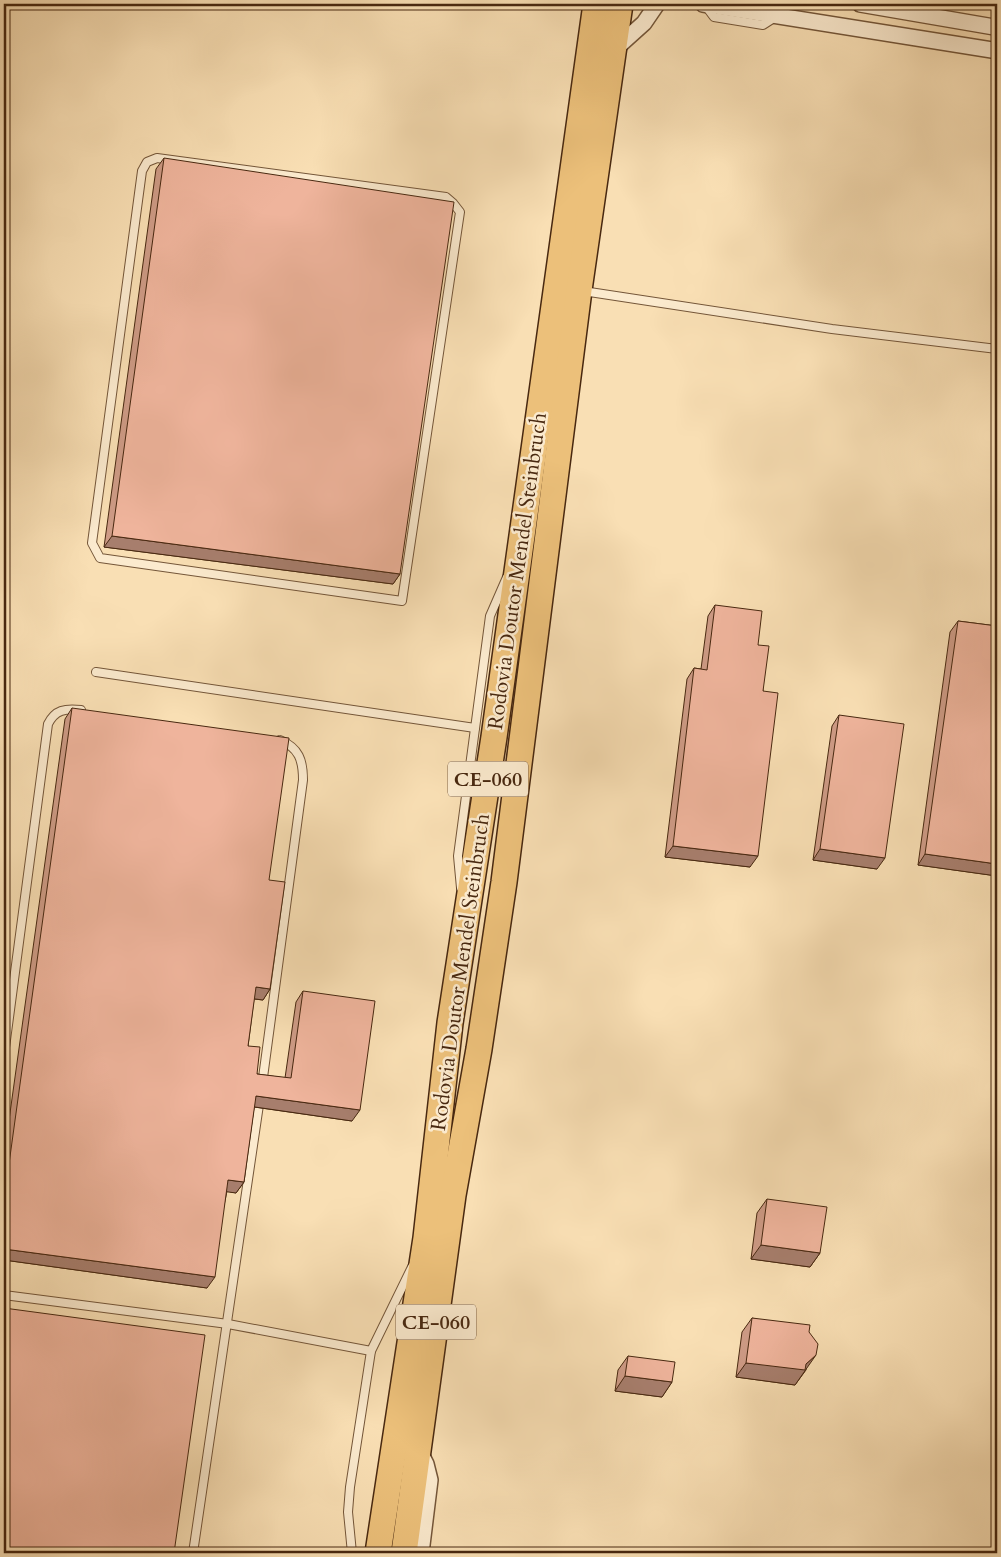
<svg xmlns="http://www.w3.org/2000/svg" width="1001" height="1557" font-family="Cardo,serif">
<rect width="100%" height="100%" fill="#f9dfb4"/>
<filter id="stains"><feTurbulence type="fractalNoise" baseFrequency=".004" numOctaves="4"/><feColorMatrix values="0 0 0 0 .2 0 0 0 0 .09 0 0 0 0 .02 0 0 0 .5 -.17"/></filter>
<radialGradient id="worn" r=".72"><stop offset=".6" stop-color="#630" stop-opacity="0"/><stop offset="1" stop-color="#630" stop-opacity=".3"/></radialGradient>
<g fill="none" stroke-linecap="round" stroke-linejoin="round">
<defs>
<g id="service">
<polyline points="705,5 714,17 763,25 777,16"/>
<polygon points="157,158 446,197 453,203 460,212 402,601 100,558 92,543 142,171 147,162"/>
<polyline points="583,291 832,329 997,349"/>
<polyline points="96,672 475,728"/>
<polyline points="461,888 458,856 490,616 507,577"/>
<path d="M4,1055L48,724C55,710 65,708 81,710"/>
<path d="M262,1085L303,780C303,760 299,748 280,740"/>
<polyline points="4,1295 228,1324 371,1351"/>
<polyline points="193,1553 260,1098"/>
<polyline points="352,1553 348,1512 350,1487 371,1351 412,1267"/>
</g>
<g id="minor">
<polyline points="703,4 992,50"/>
<polyline points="860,4 994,27"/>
<polyline points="614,50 644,23 657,4"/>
<polyline points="420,1452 426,1464 430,1480 421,1553"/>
</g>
<g id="trunk">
<polyline points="378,1553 426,1238 450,1023 494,737 596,4"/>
<polyline points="404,1553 453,1195 479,1049 504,882 579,290 620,4"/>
</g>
</defs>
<use href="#service" stroke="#745639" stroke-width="10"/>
<use href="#minor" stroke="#745639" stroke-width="18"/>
<use href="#trunk" stroke="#482810" stroke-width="28"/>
<use href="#service" stroke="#fbeace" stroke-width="8"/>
<use href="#minor" stroke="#fbeace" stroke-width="15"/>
<use href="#trunk" stroke="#ecc07a" stroke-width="25"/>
</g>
<g fill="#ce9b86" stroke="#482810">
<polygon points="164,158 400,574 393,584 104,547 156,169"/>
<polygon points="715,605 758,645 763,691 750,867 665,857 687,679 694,668 701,669 708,616"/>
<polygon points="958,621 997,626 997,876 918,865 950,632"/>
<polygon points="72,708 269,880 270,989 263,1000 254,999 248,1046 257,1074 285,1078 296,1002 303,991 352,1121 254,1107 244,1182 236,1193 227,1191 207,1288 4,1260 4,1156 65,719"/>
<polygon points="839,715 877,869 813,860 832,726"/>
<polygon points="767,1199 820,1253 810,1267 751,1259 757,1213"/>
<polygon points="752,1318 809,1332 806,1370 795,1385 736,1377 742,1332"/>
<polygon points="628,1356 672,1382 662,1397 615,1391 618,1370"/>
</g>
<g fill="#a77e6d" stroke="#482810">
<polygon points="112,536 400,574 393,584 104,547"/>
<polygon points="673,846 758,856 750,867 665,857"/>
<polygon points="820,849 885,858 877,869 813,860"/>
<polygon points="925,854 997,864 997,876 918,865"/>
<polygon points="256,987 270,989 263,1000 248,998"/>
<polygon points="256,1096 360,1110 352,1121 248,1106"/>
<polygon points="228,1180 244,1182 236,1193 221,1191"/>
<polygon points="761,1245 820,1253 810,1267 751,1259"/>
<polygon points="4,1249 215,1277 207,1288 4,1260"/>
<polygon points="816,1355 795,1385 736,1377 746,1363 806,1364"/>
<polygon points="625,1376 672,1382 662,1397 615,1391"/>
</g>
<g fill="#efb49c" stroke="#482810">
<polygon points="164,158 454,202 400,574 112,536"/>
<polygon points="715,605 762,611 758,645 769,646 763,691 778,693 758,856 673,846 694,668 707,670"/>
<polygon points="958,621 997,626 997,864 925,854"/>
<polygon points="72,708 289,738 269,880 285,882 270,989 256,987 248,1046 260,1047 257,1074 291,1078 303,991 375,1001 360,1110 256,1096 244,1182 228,1180 215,1277 4,1249 4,1200"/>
<polygon points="839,715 904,724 885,858 820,849"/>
<polygon points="767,1199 827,1207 820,1253 761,1245"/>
<polygon points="4,1308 205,1335 174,1553 4,1553"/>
<polygon points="752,1318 810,1325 809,1332 818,1344 816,1355 806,1364 805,1370 746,1363"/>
<polygon points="628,1356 675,1362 672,1382 625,1376"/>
</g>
<g text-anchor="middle" stroke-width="5" stroke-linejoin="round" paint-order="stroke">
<g fill="#fbeace" stroke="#7e6249" stroke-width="1">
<rect x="448" y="761.5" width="80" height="35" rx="4"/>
<rect x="396" y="1304.5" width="80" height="35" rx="4"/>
</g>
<g font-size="20" font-weight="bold" fill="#482810">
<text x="488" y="786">CE-060</text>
<text x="436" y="1329">CE-060</text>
</g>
<g font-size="21" fill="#482810" stroke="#fbeace">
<text transform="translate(517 571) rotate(-82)" y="7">Rodovia Doutor Mendel Steinbruch</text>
<text transform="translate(460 972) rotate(-82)" y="7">Rodovia Doutor Mendel Steinbruch</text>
</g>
</g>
<rect width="1001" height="1557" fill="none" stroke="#f9dfb4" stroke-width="20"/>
<rect x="5" y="5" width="991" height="1547" fill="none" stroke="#482810" stroke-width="2.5"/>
<rect x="10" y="10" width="981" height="1537" fill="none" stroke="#482810"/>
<rect width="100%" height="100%" filter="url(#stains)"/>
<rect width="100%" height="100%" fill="url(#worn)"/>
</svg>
